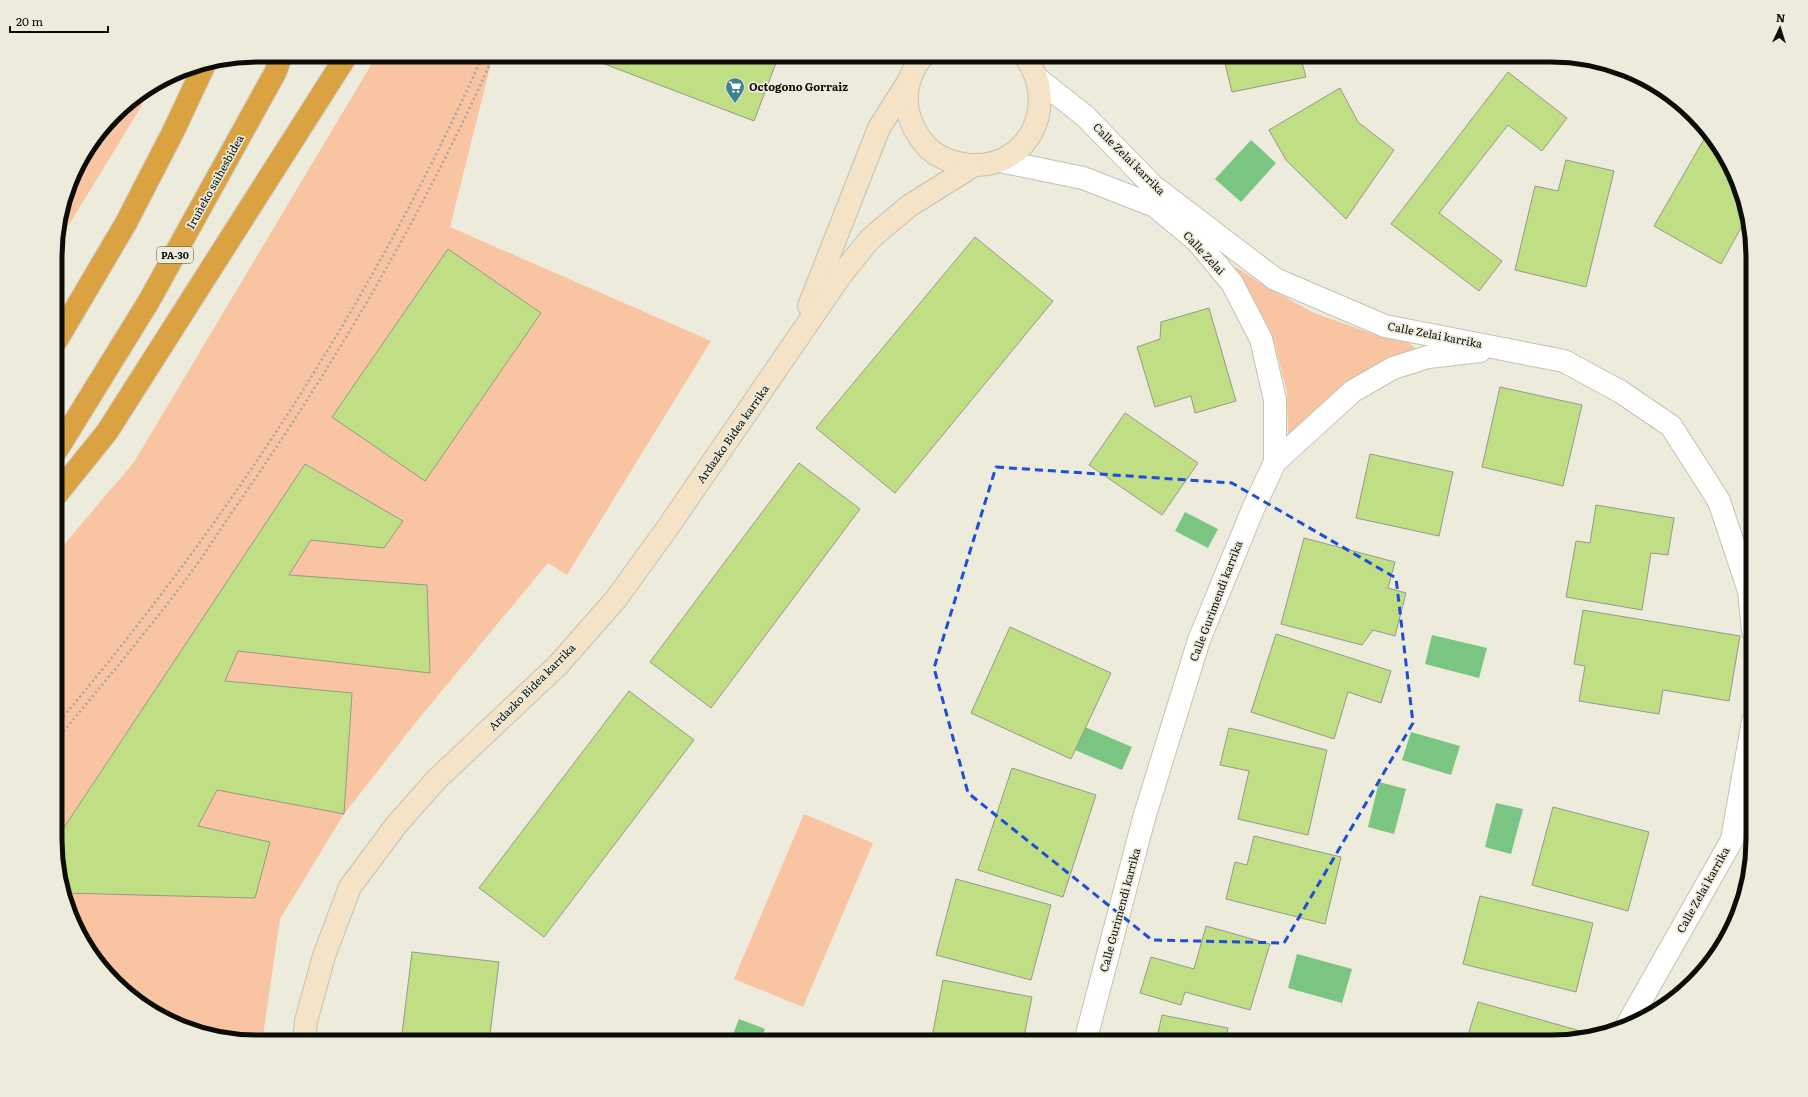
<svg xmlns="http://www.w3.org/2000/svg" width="1808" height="1097" font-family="Literata,serif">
<rect width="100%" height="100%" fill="#edebdb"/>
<g fill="#f8c4a1">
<polygon points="377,55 493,55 450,227 711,341 567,575 548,563 420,717 344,814 280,919 262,1042 204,1035 156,1015 114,983 89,952 66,905 57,866 57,553 134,462"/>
<polygon points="146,91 141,107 57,244 57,231 76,167 124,105"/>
<polygon points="1234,266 1265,286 1314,313 1373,334 1408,342 1417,350 1351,382 1288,434 1287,392 1275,345 1256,304"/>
<polygon points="804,814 873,843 803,1007 734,979"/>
</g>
<g fill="#7ac582">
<polygon points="1251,140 1276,163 1241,202 1215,179"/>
<polygon points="1185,512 1218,529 1208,548 1175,531"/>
<polygon points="1432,635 1487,648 1479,678 1425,664"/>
<polygon points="1085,727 1132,747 1122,770 1075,750"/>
<polygon points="1411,732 1460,746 1451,775 1402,760"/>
<polygon points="1379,782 1406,789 1394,834 1368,827"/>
<polygon points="1496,803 1523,809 1511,854 1485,847"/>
<polygon points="1297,954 1352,969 1342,1003 1288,988"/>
<polygon points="739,1019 765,1029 759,1042 730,1042"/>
</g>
<g fill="#c0de83" stroke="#959a8c">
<polygon points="581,55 779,55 754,121"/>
<polygon points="1223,55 1300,55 1306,77 1232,92"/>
<polygon points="1508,72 1567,118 1542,151 1508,125 1439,213 1502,261 1479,291 1391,224"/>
<polygon points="1340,88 1358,122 1394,150 1346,219 1286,160 1269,130"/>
<polygon points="1707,134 1714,138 1719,145 1737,181 1735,185 1740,188 1742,192 1747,217 1721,264 1654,226"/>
<polygon points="1566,160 1614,171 1586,287 1515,270 1535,186 1558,191"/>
<polygon points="975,237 1053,301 895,493 816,428"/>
<polygon points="448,249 541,313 425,481 332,417"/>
<polygon points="1209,308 1236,401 1195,413 1191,396 1155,407 1137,347 1160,339 1161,322"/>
<polygon points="1500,387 1582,405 1563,486 1482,467"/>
<polygon points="1125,413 1198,463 1162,515 1089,465"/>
<polygon points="1370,454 1453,472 1439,536 1356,518"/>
<polygon points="799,463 860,509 711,708 650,662"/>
<polygon points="305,464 403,521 384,548 311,540 289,575 427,585 430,673 238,651 225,681 352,693 344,814 217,790 198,826 270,842 255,898 63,893 57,866 57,838"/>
<polygon points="1596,505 1674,518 1668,555 1651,553 1642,610 1566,597 1576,541 1590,543"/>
<polygon points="1304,538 1395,562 1388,588 1406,593 1395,636 1373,630 1362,645 1281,624"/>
<polygon points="1583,610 1740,636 1729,701 1663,690 1659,714 1579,701 1585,666 1574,664"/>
<polygon points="1010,627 1111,673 1071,759 971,713"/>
<polygon points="1276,634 1391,671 1381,703 1348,692 1334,739 1251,712"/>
<polygon points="629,691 694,740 544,937 479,888"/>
<polygon points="1229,728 1327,750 1308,835 1238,819 1249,771 1220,765"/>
<polygon points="1012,768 1096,795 1063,897 978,870"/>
<polygon points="1553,807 1649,832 1628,911 1532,885"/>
<polygon points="1254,836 1341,857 1325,924 1226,899 1235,862 1247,865"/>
<polygon points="956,879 1051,905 1031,980 936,955"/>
<polygon points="1480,896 1593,923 1576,992 1463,964"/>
<polygon points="1206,926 1270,944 1250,1010 1185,992 1181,1005 1140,993 1151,957 1194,969"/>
<polygon points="412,952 499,962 489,1042 401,1042"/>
<polygon points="943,980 1032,997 1023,1042 931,1042"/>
<polygon points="1478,1002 1584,1032 1582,1039 1564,1042 1466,1042"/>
<polygon points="1162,1015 1228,1028 1226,1042 1156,1042"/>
</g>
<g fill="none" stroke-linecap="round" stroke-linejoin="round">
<defs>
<g id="street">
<polyline points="1038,79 1085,116 1153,186 1275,279 1385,326 1564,361 1621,392 1671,426 1719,501 1749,591 1753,631"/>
<polyline points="1000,161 1083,178 1155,206 1197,241 1232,283 1261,339 1275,400 1275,462"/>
<polyline points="1627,1025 1732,840 1753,721"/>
<polyline points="1085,1042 1144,818 1199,640 1253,509 1275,462 1353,391 1393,368 1428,357 1480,351"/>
</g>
<g id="secondary">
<path d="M924,55C910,70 904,91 908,111C911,126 918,137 928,148C938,157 950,162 963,164C1027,174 1062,105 1024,55"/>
<polyline points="809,306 879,128 908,82"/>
<polyline points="304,1042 306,1021 324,956 350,887 397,824 437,779 558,665 616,599 666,530 841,275 870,239 909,206 973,166"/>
</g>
<g id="highway">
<polyline points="57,340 126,223 174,130 204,66"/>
<polyline points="57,450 149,301 275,73 282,55"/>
<polyline points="57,494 107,432 347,55"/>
</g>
</defs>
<use href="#street" stroke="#c4c2b2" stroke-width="24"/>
<use href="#secondary" stroke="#c4c2b2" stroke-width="24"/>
<use href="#highway" stroke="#cfcfce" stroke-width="24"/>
<g stroke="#a9a89b" stroke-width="2.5" stroke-dasharray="2 3" stroke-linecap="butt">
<path d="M57,724C228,523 375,297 483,55"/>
<path d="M57,739C103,684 150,628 193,570C209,548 223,525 239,502C337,361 424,212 494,55"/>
</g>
<use href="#street" stroke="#fff" stroke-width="22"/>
<use href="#secondary" stroke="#f4e3c6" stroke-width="22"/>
<use href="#highway" stroke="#dba241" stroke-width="22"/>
</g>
<path fill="none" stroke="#1d4ed8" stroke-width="3" stroke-dasharray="8 5" stroke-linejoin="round" d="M996,467L1232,483L1396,578L1413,723L1284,943L1152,940L968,793L934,668Z"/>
<defs>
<symbol id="supermarket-pin" viewBox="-11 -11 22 30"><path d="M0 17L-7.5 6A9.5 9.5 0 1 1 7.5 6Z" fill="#3f8292" stroke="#edebdb"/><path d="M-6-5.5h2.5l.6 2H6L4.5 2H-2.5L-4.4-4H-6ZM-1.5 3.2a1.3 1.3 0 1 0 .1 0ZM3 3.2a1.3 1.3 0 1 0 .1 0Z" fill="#fff"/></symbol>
</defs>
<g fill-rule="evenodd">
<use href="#supermarket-pin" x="724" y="76" width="22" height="30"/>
</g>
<g text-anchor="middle" stroke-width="3.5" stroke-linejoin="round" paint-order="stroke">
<rect fill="#edebdb" stroke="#505047" stroke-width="1" x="157" y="247" width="36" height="16" rx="3"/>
<g font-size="10" font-weight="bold" fill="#0d0d08">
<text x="175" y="259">PA-30</text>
</g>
<g font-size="11" font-weight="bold" fill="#0d0d08" stroke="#edebdb" text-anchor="start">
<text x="749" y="91">Octogono Gorraiz</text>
</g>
<g font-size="11" fill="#0d0d08" stroke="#edebdb">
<text transform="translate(1129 159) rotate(45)" y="4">Calle Zelai karrika</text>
<text transform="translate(215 182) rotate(-61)" y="4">Iruñeko saihesbidea</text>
<text transform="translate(1204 253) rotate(47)" y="4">Calle Zelai</text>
<text transform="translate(1435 335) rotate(11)" y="4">Calle Zelai karrika</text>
<text transform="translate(733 434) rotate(-55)" y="4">Ardazko Bidea karrika</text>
<text transform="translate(1216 601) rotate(-69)" y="4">Calle Gurimendi karrika</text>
<text transform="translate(532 687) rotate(-45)" y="4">Ardazko Bidea karrika</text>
<text transform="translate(1703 890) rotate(-61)" y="4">Calle Zelai karrika</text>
<text transform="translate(1120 910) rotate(-75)" y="4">Calle Gurimendi karrika</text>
</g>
</g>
<path d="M0 0H1808V1097H0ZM257 62H1551A195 195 0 0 1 1746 257V840A195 195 0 0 1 1551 1035H257A195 195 0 0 1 62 840V257A195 195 0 0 1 257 62Z" fill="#edebdb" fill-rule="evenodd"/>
<path fill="none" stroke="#0d0d08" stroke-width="5" d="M257 62H1551A195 195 0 0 1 1746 257V840A195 195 0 0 1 1551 1035H257A195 195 0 0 1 62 840V257A195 195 0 0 1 257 62Z"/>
<g transform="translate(1780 28) rotate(4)" stroke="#edebdb" stroke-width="3" paint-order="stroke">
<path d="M0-3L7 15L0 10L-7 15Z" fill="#0d0d08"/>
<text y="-6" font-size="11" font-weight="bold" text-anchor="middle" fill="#0d0d08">N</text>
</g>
<path d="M10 26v6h98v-6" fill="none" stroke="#0d0d08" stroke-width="2"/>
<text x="16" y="26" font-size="12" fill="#0d0d08" stroke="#edebdb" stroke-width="3" paint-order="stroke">20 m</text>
</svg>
